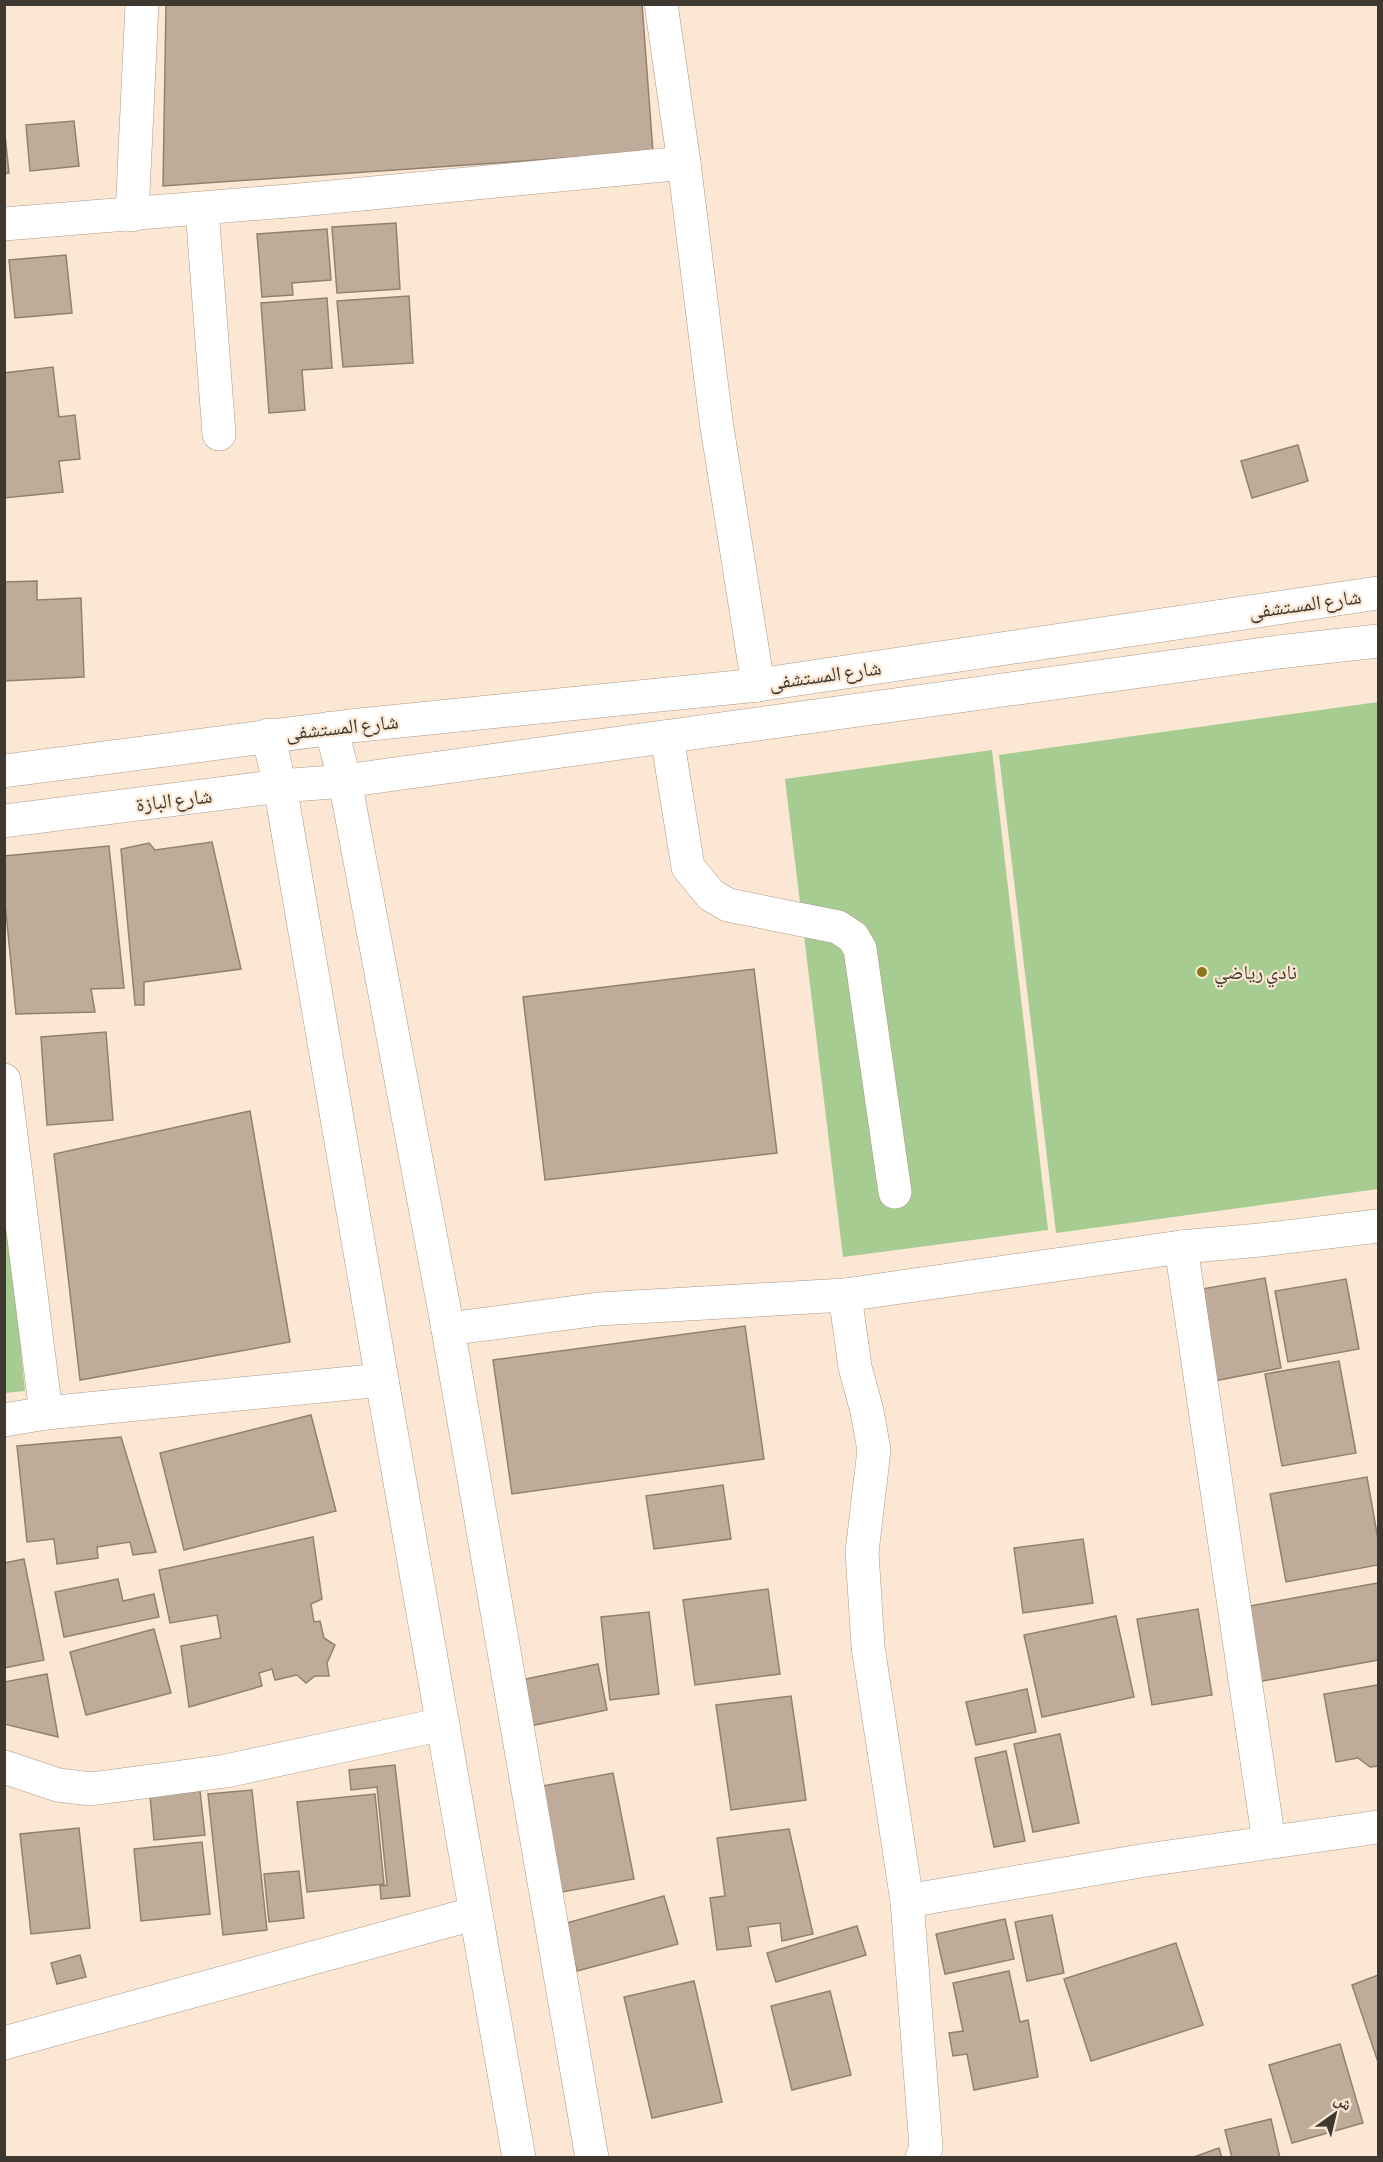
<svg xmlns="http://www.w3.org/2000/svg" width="1383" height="2162" font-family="'Asap Condensed','Noto Naskh Arabic',sans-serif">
<rect width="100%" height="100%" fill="#fbe7d4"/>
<g fill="#a7cc91">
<polygon points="1378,702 1378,1189 1056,1233 999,755"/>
<polygon points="992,750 1048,1230 843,1257 785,779"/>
<polygon points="4,1179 25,1391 5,1393 4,1393"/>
</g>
<g fill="#beab99" stroke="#928170" stroke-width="1.5">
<polygon points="166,4 642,4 653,152 163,186"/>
<polygon points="74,121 79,166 30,171 26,125"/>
<polygon points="4,125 9,173 4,174"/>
<polygon points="396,223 400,289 337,293 332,227"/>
<polygon points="327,229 331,280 292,283 293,295 262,297 257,234"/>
<polygon points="66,255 72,313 15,318 9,260"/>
<polygon points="409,296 413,363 343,367 337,301"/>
<polygon points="327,298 332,368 302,370 305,410 269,413 261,303"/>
<polygon points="53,367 59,417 75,415 80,459 59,461 63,492 4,498 4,373"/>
<polygon points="1298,445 1308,481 1252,498 1241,461"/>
<polygon points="37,581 37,600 81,598 84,677 4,681 4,582"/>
<polygon points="212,842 241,969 144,982 144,1005 135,1005 121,849 149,843 155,850"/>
<polygon points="109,846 124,988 91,989 95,1012 16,1014 4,893 4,856"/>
<polygon points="754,969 777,1153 545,1180 523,997"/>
<polygon points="106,1032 113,1120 47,1125 41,1037"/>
<polygon points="250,1111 290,1342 80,1380 54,1154"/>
<polygon points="1265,1278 1281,1368 1214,1381 1196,1290"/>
<polygon points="1346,1279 1359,1349 1288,1362 1275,1291"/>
<polygon points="745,1326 764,1459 512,1494 493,1360"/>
<polygon points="1339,1361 1356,1453 1282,1466 1265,1374"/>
<polygon points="311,1415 336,1511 184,1550 160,1453"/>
<polygon points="121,1437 156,1552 133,1555 130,1542 97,1547 98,1558 57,1564 54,1539 27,1542 17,1446"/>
<polygon points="1367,1477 1378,1539 1378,1565 1286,1582 1270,1494"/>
<polygon points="723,1485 731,1539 654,1549 646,1496"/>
<polygon points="313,1537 322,1599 311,1604 314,1622 320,1621 324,1638 335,1645 327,1663 329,1676 315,1676 306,1683 297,1675 275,1680 272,1669 259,1673 262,1686 189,1707 181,1646 221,1638 217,1615 170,1623 159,1570"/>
<polygon points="1083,1539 1093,1603 1023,1613 1014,1548"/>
<polygon points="24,1559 44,1660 4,1668 4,1563"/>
<polygon points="118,1579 123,1601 154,1594 159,1617 64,1637 55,1592"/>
<polygon points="1378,1583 1378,1660 1252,1683 1238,1608"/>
<polygon points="768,1589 780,1674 695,1685 683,1600"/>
<polygon points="1198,1609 1212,1695 1152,1705 1137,1619"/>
<polygon points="649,1612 659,1694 610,1700 601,1617"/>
<polygon points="1116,1616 1134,1697 1042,1717 1024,1635"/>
<polygon points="154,1629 171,1693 86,1715 70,1652"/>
<polygon points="598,1664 607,1710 525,1727 516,1681"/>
<polygon points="47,1674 58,1737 4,1724 4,1682"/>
<polygon points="1378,1685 1378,1766 1370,1767 1358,1758 1336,1762 1324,1694"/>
<polygon points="1027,1689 1036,1732 976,1745 966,1702"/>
<polygon points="791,1696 806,1800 731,1810 716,1705"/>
<polygon points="1060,1734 1079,1823 1033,1832 1014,1744"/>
<polygon points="1006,1751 1025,1841 994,1847 975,1758"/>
<polygon points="395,1765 410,1896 381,1899 380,1886 387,1885 377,1787 351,1790 349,1770"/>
<polygon points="613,1773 634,1879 557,1893 537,1787"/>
<polygon points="252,1790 267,1930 223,1935 208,1794"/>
<polygon points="200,1791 205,1835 154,1840 150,1796"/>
<polygon points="375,1794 384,1884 307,1892 297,1802"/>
<polygon points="79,1828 90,1928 31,1934 20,1834"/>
<polygon points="789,1829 813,1934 782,1941 780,1923 748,1927 751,1946 717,1950 710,1898 725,1896 717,1838"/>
<polygon points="202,1842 210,1914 141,1921 134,1849"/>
<polygon points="299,1871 304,1918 269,1922 264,1874"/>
<polygon points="664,1896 678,1944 577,1971 563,1924"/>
<polygon points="1052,1915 1064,1973 1027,1981 1015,1922"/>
<polygon points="1005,1919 1014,1959 945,1974 936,1934"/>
<polygon points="857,1926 866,1955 776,1982 767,1953"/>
<polygon points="1176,1943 1203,2025 1091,2061 1064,1979"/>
<polygon points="80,1955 86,1977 57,1984 51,1963"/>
<polygon points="1009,1971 1020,2022 1028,2020 1038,2077 974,2090 967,2054 953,2056 949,2033 963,2031 953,1983"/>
<polygon points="1378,1975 1378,2062 1352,1985"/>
<polygon points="694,1981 722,2102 652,2118 624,1997"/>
<polygon points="830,1991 851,2075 792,2090 771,2006"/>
<polygon points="1340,2044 1363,2123 1292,2143 1269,2065"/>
<polygon points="1271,2119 1280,2158 1232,2158 1225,2130"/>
<polygon points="1219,2148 1222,2158 1191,2158"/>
</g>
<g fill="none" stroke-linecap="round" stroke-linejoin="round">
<defs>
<g id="minor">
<polyline points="661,4 684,163 716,421 758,685"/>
<polyline points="202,209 219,434"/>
<polyline points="132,215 142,4"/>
<polyline points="4,224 300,200 684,163"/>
<polyline points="667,737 688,867 711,895 728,905 838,927 853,937 860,949 895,1192"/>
<polyline points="4,1080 46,1413"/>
<polyline points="1181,1247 1269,1842"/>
<polyline points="845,1295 855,1367 867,1411 874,1450 862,1552 868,1647 907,1901 926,2147 922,2158"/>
<polyline points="448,1329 599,1309 845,1295 1181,1247 1260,1240 1378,1226"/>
<polyline points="4,1420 46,1413 382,1380"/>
<polyline points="4,1767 58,1785 91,1789 226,1771 443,1724"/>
<polyline points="907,1901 1140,1861 1378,1827"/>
<polyline points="4,2043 476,1913"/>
</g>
<g id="major">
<polyline points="331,728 345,781 448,1329 592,2158"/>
<polyline points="268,735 280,786 382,1380 519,2158"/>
<polyline points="4,771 350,726 758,685 1378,593"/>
<polyline points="4,821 280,786 345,781 1278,652 1378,641"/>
</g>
</defs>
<use href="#minor" stroke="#ab9988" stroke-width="34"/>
<use href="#major" stroke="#ab9988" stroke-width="34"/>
<use href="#minor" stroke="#fff" stroke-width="33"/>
<use href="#major" stroke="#fff" stroke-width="33"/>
</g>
<circle fill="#8b771b" stroke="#fbe7d4" stroke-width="2" cx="1202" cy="972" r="6"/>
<g text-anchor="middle" stroke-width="4.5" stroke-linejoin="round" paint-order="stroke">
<g font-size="20" fill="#3f3830" stroke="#fbe7d4">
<text transform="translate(1305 604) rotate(-8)" y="7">شارع المستشفى</text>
<text transform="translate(825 675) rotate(-8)" y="7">شارع المستشفى</text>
<text transform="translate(342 727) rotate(-6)" y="7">شارع المستشفى</text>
<text transform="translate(174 800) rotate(-7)" y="7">شارع البازة</text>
</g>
<g font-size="20" fill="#3f3830" stroke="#fbe7d4" text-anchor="start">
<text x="1214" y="979">نادي رياضي</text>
</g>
</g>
<rect width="1383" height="2162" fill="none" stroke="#3f3830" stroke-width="12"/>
<g transform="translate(1335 2114) rotate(34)" stroke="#fbe7d4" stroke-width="4.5" paint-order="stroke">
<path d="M0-4.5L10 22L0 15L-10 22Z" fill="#3f3830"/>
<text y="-9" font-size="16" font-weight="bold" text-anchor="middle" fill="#3f3830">ش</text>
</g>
</svg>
